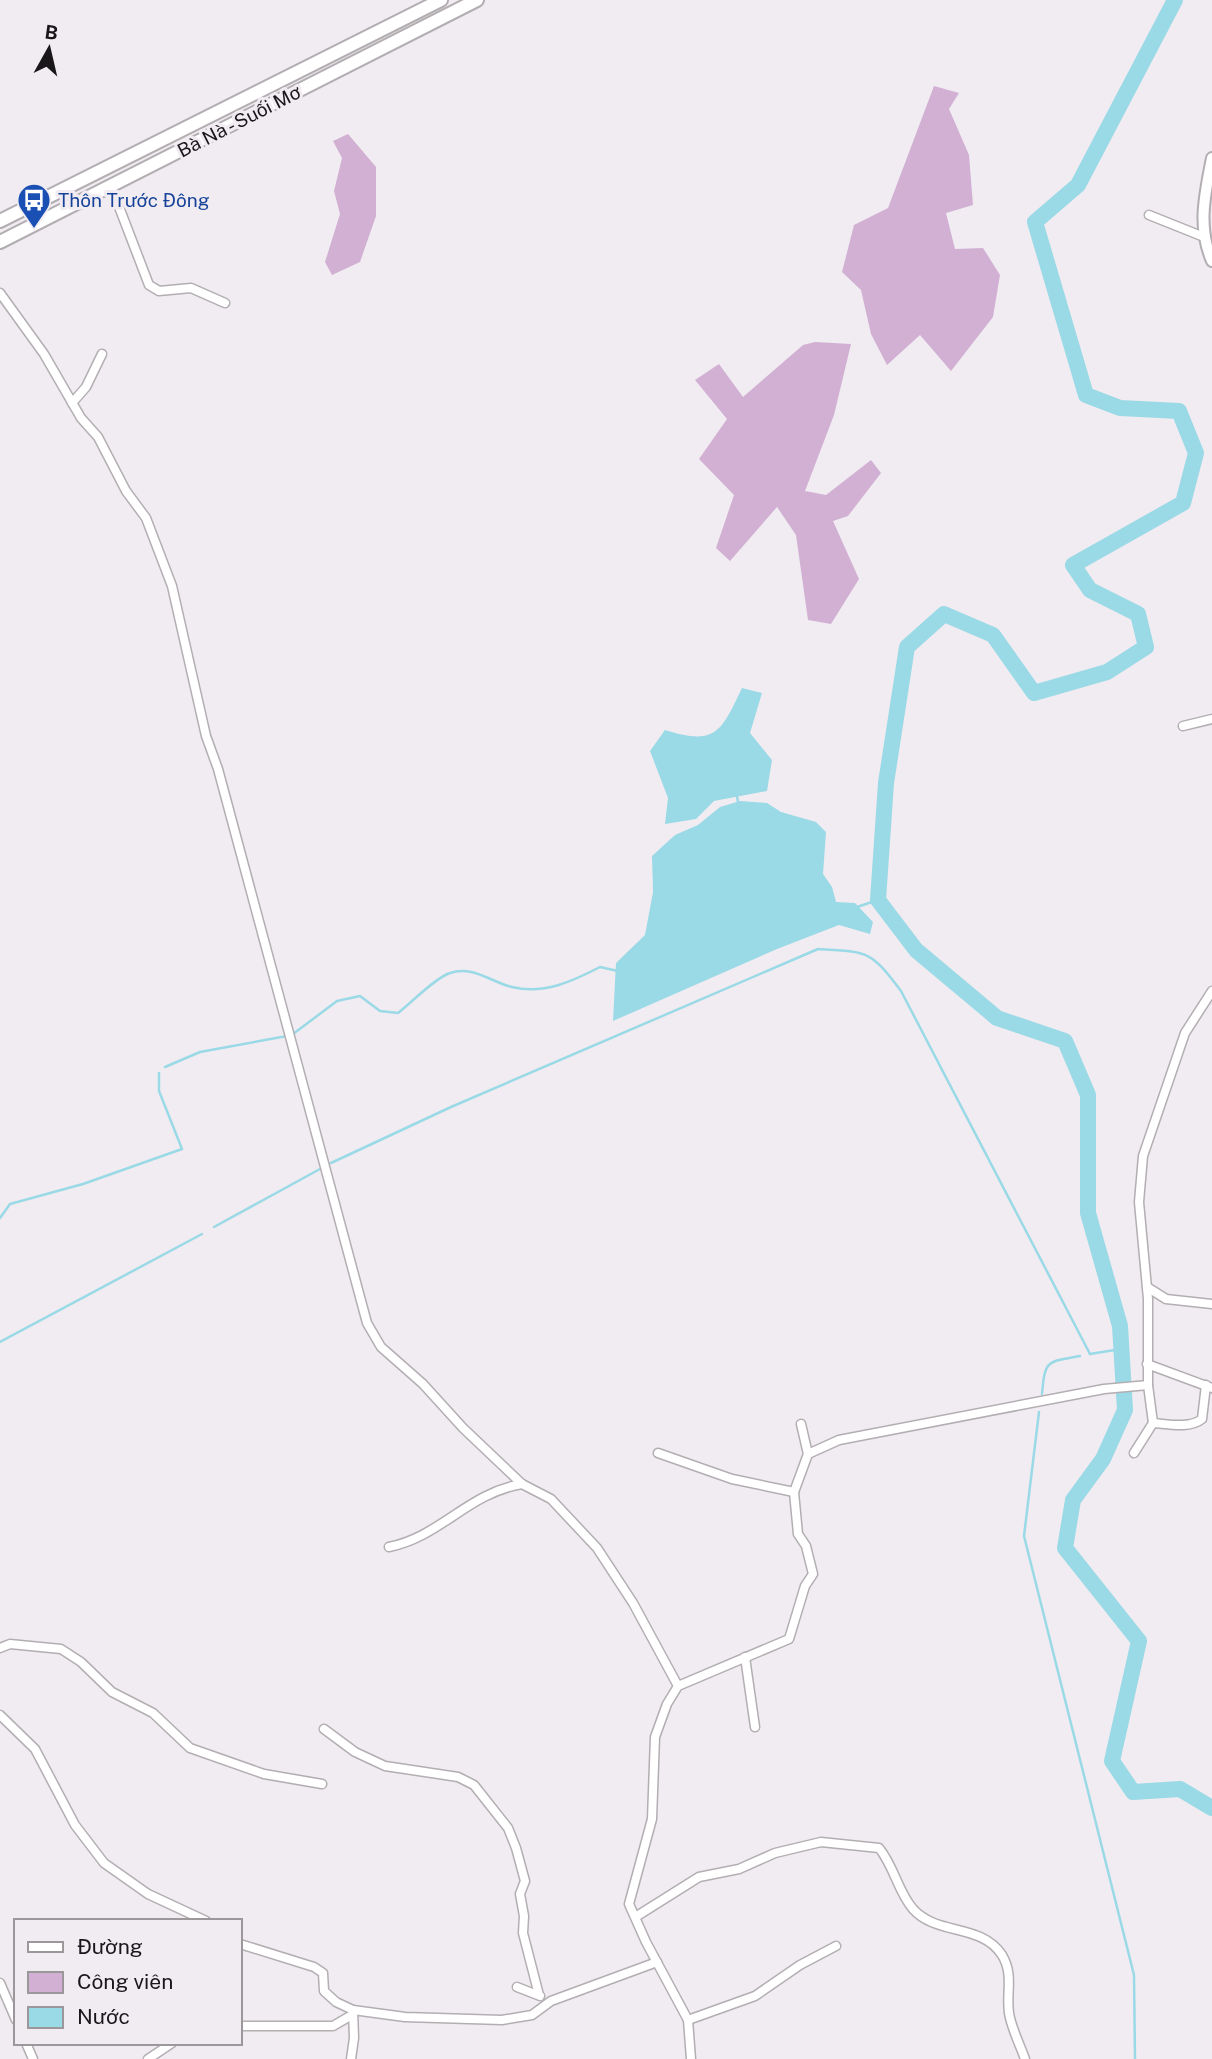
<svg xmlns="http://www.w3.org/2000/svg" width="1212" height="2059" font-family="'Public Sans',sans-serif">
<rect width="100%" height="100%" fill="#f1ecf1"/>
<g fill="#d1b0d4">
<polygon points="934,86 959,93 949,109 969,155 973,205 946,213 955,249 983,248 1000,275 993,317 951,371 920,335 887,365 871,334 861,290 842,272 854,225 888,208"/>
<polygon points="348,134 376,167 376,216 360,262 332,275 325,262 340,214 334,191 342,158 333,141"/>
<polygon points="815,342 851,344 834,415 805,491 826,495 871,460 881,473 848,516 833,521 859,579 831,624 808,620 796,535 777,507 730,561 716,548 734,495 699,459 727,419 695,380 719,364 743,397 803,345"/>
</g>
<g fill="#9ad9e6">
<path d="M742,688L762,693L750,733L772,760L767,791L714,801L696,819L665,824L668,798L650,751L665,730C716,746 721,732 742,688Z"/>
<polygon points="740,801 767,803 781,812 816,822 826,832 823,874 832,887 836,902 855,903 873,922 870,934 839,925 777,949 613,1021 616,963 645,935 653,892 652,856 675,835 698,825 720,807"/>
</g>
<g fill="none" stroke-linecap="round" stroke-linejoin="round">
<g stroke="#9ad9e6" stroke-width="2.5">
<polyline points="737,796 738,802"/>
<polyline points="857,907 878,900"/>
<path d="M293,1034L337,1001L360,996L380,1011L398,1013C411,1003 435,978 450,973C472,965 491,982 512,987C544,995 573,981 600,967L618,971"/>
<polyline points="165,1067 200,1052 287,1036"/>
<path d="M331,1163L451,1107L818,949C869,952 870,950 901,991L1090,1354"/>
<polyline points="0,1218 10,1204 83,1184 182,1149 159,1091 159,1073"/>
<polyline points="214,1227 320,1169"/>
<polyline points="0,1342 202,1234"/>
<polyline points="1090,1354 1121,1349"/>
<path d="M1042,1394C1045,1359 1047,1362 1080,1356"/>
<polyline points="1039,1412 1024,1536 1134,1975 1135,2059"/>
</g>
<polyline stroke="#9ad9e6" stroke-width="16" points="1175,0 1078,185 1035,222 1086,395 1120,408 1179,411 1196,453 1183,503 1073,565 1090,590 1138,614 1146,647 1107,672 1034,693 993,635 944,614 907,647 886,783 878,900 916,950 997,1018 1065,1041 1088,1095 1088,1213 1120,1326 1125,1410 1103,1459 1073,1500 1065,1548 1139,1641 1112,1761 1133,1792 1180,1789 1212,1808"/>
<defs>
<g id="minor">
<polyline points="111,186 149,285 159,291 191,288 225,303"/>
<polyline points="1149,215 1204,237"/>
<polyline points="0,293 44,354 81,418 98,437 126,491 146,518 172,586 206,736 218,769 367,1323 381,1347 423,1384 463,1428 522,1484 551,1499 597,1548 633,1603 678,1686"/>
<polyline points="72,403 86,387 102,354"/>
<polyline points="1183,726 1212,719"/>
<polyline points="1147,1287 1166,1299 1212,1304"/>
<polyline points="1147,1364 1212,1388"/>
<path d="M1148,1385L1153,1423C1168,1424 1189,1429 1202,1419L1206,1385"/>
<polyline points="801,1424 808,1454"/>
<polyline points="658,1453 732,1479 794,1492"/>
<polyline points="1134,1453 1153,1423"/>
<path d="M389,1547C440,1537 468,1493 522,1484"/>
<polyline points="0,1648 10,1644 61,1649 81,1662 112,1692 153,1713 190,1748 264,1774 322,1784"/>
<polyline points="745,1657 755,1727"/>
<polyline points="0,1715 35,1749 75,1825 104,1863 148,1894 206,1921"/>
<polyline points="324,1729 355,1752 385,1766 458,1777 474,1785 508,1828 516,1848 525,1881 520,1894 524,1916 523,1933 539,1995"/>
<path d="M637,1916L699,1877L739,1869L775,1853L821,1842L879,1848C894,1866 898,1892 913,1909C937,1936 981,1923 1002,1955C1014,1975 1006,1992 1009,2013C1011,2027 1020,2045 1025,2059"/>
<polyline points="240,1944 314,1967 323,1973 324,1991 336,2002 353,2010 354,2038 351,2059"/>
<polyline points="0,1983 16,2020"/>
<polyline points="517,1987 540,1996"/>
<polyline points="688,2020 755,1996 800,1965 836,1946"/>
<polyline points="240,2026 333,2026 352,2015 353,2010 405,2017 502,2020 532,2015 551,2001 657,1962"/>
<polyline points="26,2043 33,2059"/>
<polyline points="148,2059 172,2043"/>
<polyline points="691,2059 688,2020 646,1942 629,1904 652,1819 655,1737 667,1704 678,1686 789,1639 805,1586 813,1574 806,1546 798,1534 794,1492 808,1454 839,1440 1104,1389 1148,1385 1148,1299 1139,1202 1143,1156 1185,1033 1212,991"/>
</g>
<path id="tertiary" d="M1212,158C1205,194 1197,226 1212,261"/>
<g id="primary">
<polyline points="0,221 441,0"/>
<polyline points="0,242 477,0"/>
</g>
</defs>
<use href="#minor" stroke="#b2aeb2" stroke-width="11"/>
<use href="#tertiary" stroke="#b2aeb2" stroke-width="14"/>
<use href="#primary" stroke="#b2aeb2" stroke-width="16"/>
<use href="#minor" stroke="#fff" stroke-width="8"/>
<use href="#tertiary" stroke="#fff" stroke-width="10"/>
<use href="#primary" stroke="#fff" stroke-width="12"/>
</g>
<defs>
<symbol id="bus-pin" viewBox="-11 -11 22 30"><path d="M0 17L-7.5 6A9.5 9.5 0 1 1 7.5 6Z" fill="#1a4fb4" stroke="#f1ecf1"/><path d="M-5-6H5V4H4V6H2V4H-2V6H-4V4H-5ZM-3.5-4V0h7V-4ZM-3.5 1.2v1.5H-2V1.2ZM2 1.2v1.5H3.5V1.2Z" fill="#fff"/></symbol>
</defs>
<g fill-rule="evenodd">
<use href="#bus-pin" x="15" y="181" width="38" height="52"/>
</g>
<g text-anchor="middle" stroke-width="6" stroke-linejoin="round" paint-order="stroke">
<g font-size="19" fill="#191719" stroke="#f1ecf1">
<text transform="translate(239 121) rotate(-27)" y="7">Bà Nà - Suối Mơ</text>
</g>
<g font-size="19" fill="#164399" stroke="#f1ecf1" text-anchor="start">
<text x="58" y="207">Thôn Trước Đông</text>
</g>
</g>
<rect x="14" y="1919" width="228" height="126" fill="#f1ecf1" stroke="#9b979b" stroke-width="2"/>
<rect x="28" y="1942" width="35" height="10" fill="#ffffff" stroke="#9b979b" stroke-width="2"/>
<text x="77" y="1954" font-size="21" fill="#191719">Đường</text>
<rect x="28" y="1972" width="35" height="21" fill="#d1b0d4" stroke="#9b979b" stroke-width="2"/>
<text x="77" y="1989" font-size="21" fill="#191719">Công viên</text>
<rect x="28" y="2007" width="35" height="21" fill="#9ad9e6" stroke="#9b979b" stroke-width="2"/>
<text x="77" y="2024" font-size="21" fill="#191719">Nước</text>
<g transform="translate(49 49) rotate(8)" stroke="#f1ecf1" stroke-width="5" paint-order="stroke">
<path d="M0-5L12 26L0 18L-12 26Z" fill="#191719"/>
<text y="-10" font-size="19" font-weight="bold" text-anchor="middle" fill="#191719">B</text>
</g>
</svg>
